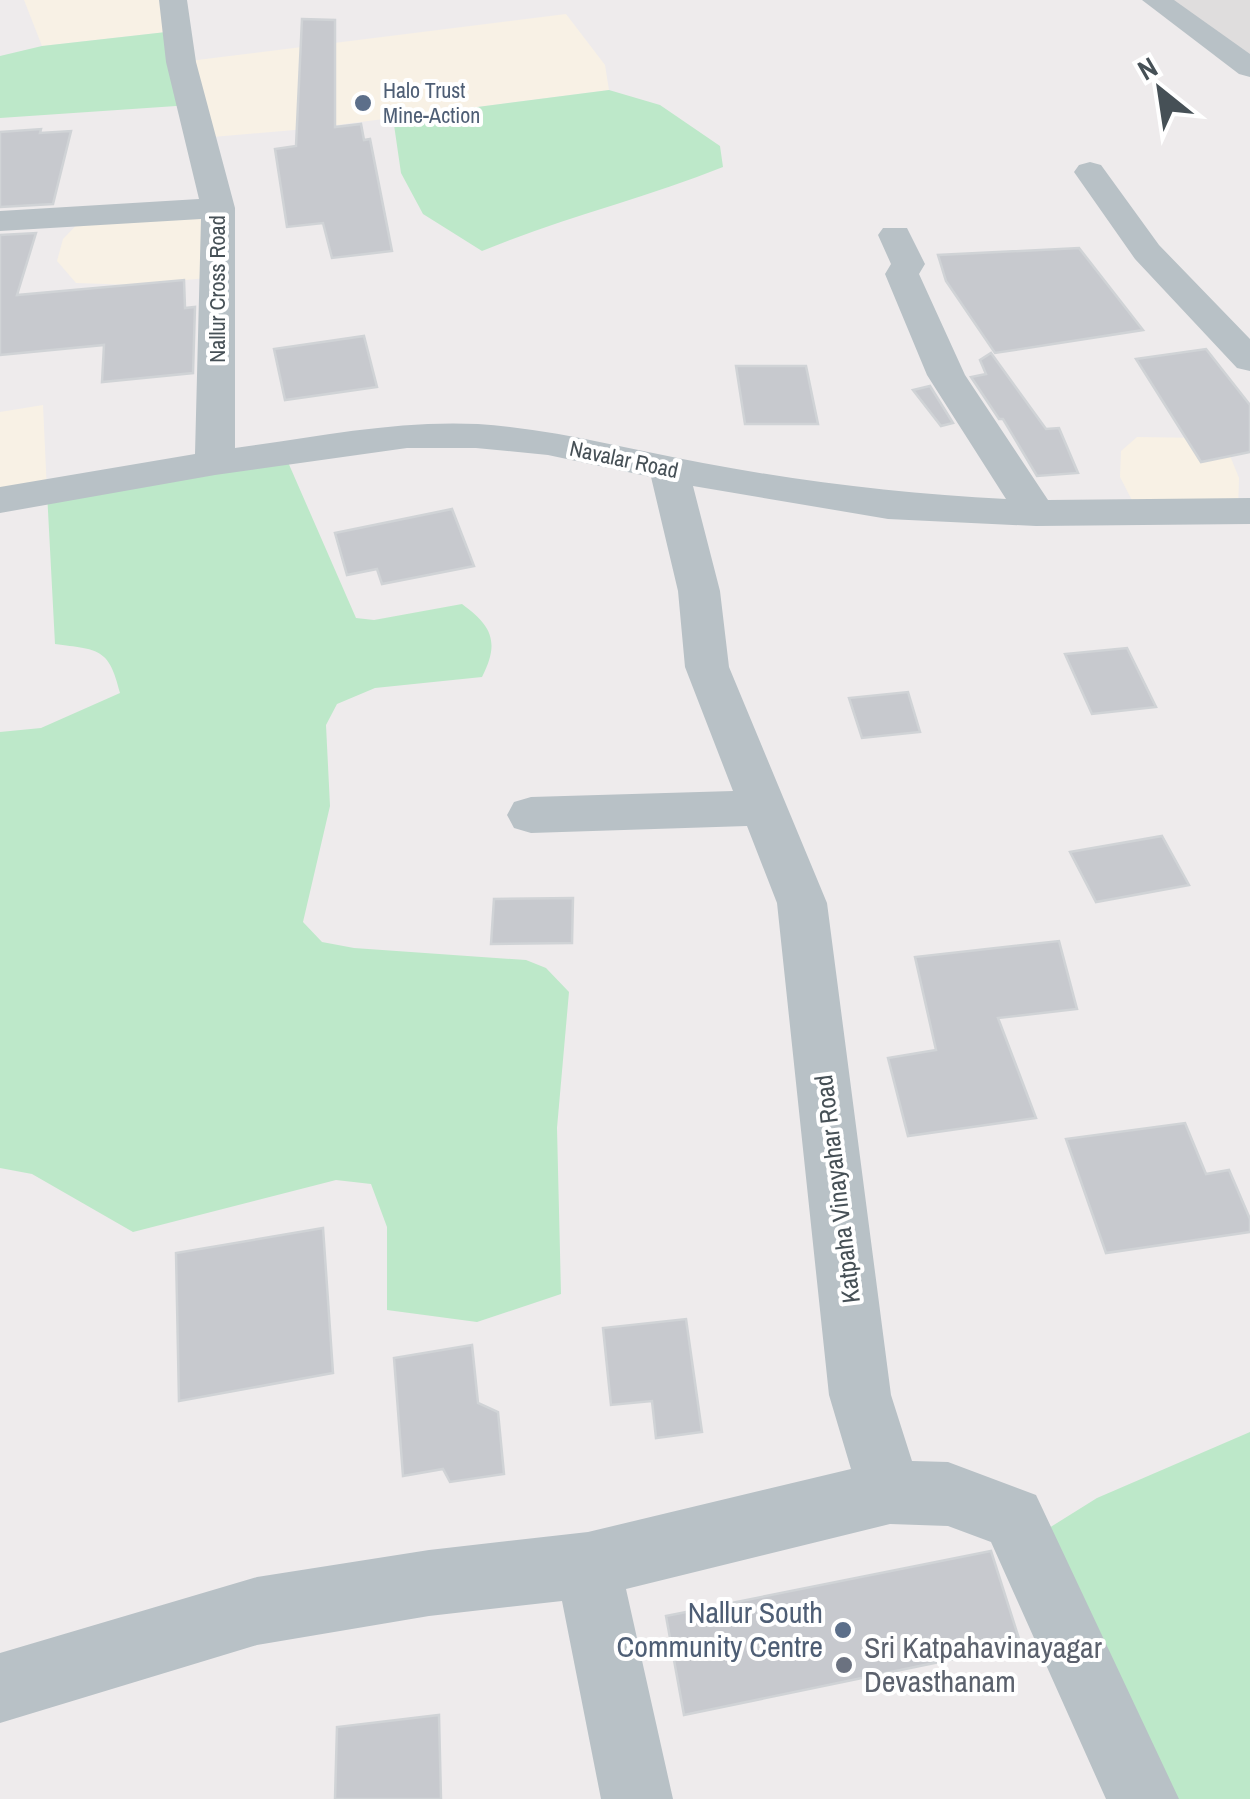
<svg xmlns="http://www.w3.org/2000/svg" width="1250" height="1799" font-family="'Archivo Narrow',sans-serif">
<rect width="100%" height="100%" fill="#eeebec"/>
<g fill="#f8f1e5">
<polygon points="24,0 173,0 175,31 42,46"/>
<polygon points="566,14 605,65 609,90 306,129 201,138 181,62"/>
<polygon points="218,208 217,277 134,285 76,283 57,261 63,239 86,215"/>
<polygon points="43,405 47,492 0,500 0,412"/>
<polygon points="1137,437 1203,438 1226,446 1239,478 1238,510 1138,512 1120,477 1121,451"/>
</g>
<polygon fill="#dfdddd" points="1170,0 1250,0 1250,56"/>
<g fill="#bde8c9">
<polygon points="175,31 191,105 0,118 0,56 42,46"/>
<path d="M609,90L660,105L720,146L723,167C643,199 561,218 482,251L423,214L401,173L393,118Z"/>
<path d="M284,453L356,618L374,620L462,604C492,626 500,642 482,677L375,688L337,704L326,725L330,806L303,922L322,942L354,948L526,960L546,968L569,992L557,1128L561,1294L477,1322L387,1310V1227L371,1184L336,1180L133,1232L32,1174L0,1168V732L41,728L120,693C109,647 98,650 55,644L47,492Z"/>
<polygon points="1250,1432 1250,1799 1143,1799 1025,1543 1097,1498"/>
</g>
<g fill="#c7c9ce" stroke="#d0d3d6" stroke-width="2.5">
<polygon points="302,19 335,20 335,127 361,124 364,140 370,139 392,251 332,258 323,223 287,227 275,149 296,146"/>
<polygon points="41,129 40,133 71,131 53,204 0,207 0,132"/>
<polygon points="36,233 17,295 184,280 185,308 195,307 193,373 102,382 104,345 0,355 0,235"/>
<polygon points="1079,248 1143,330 995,353 946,281 938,255"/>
<polygon points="364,336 377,387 285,400 274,349"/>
<polygon points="1206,349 1250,405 1250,452 1201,462 1136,359"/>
<polygon points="991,353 1046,429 1059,428 1078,473 1037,476 1003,419 999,419 971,377 986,374 980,360"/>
<polygon points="736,366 806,366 818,424 745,424"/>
<polygon points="930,386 953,423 941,426 913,390"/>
<polygon points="452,509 474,566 382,584 377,569 347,575 335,533"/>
<polygon points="1127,648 1156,707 1092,714 1065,654"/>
<polygon points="908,692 920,732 862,738 849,698"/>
<polygon points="1162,836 1189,885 1096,902 1070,852"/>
<polygon points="573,898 572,943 491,944 494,899"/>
<polygon points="1059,941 1077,1009 998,1018 1036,1118 908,1136 888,1058 936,1050 915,957"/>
<polygon points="1185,1123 1206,1174 1229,1170 1250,1219 1250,1232 1106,1253 1066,1139"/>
<polygon points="323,1228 333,1373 179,1401 176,1253"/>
<polygon points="686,1319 702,1432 656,1438 652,1401 611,1405 603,1328"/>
<polygon points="472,1345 478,1403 498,1412 504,1474 450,1482 443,1469 403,1476 394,1358"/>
<polygon points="991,1551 1021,1645 684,1715 666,1616"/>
<polygon points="439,1715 441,1799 335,1799 337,1727"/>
</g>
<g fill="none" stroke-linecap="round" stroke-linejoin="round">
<g fill="#b8c1c6" fill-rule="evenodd">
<path d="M159,0H187L196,62L235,208V448C315,437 396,420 478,424C554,429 628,449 703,463C804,482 904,494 1006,499L927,375L885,274L891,264L878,235L883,228H907L925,264L919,274L965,375L1048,500L1250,498V524L1036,526L888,519L693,486L720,591L729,667L827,903L891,1395L912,1461L948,1462L1036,1495L1179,1799H1106L991,1542L948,1526L890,1524L626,1589L673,1799H601L562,1601L429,1616L257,1645L0,1723V1653L257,1577L429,1550L588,1532L851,1469L829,1395L777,903L747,826L531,833L514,828L507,815L514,802L531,797L733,791L685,667L678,591L651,477L548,455L476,448H407L215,475L0,513V487L195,454L201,219L0,231V211L199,199L166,62Z"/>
<polygon points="1142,0 1174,0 1250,54 1250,77 1239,74"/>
<polygon points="1090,162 1101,165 1159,245 1250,339 1250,371 1237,368 1135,259 1074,172 1079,165"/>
</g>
</g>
<g fill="#5c6f8a" stroke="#fff" stroke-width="4">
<circle cx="363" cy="103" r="10"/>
<circle cx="843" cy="1630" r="10"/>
</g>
<circle fill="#6b7280" stroke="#fff" stroke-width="4" cx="844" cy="1665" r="10"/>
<g text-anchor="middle" stroke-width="8" stroke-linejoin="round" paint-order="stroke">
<g font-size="22" fill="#4e5e75" stroke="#fff" text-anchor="start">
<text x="383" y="98">Halo Trust<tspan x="383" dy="25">Mine-Action</tspan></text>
</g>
<g font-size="22" fill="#465056" stroke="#fff">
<text transform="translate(217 289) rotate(-90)" y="8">Nallur Cross Road</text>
<text transform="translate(624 459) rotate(12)" y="8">Navalar Road</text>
</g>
<g font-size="25" fill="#465056" stroke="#fff">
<text transform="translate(837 1189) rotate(-97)" y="9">Katpaha Vinayahar Road</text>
</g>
<g font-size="30" fill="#4e5e75" stroke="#fff" text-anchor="end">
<text x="823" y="1623">Nallur South<tspan x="823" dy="34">Community Centre</tspan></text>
</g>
<g font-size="30" fill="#5b616d" stroke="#fff" text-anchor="start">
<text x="864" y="1658">Sri Katpahavinayagar<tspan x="864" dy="34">Devasthanam</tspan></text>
</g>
</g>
<g transform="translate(1160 90) rotate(330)" stroke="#ffffff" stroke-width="8" paint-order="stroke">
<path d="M0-8L18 38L0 25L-18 38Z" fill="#465056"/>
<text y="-15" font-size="28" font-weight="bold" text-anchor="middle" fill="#465056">N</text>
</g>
</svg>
